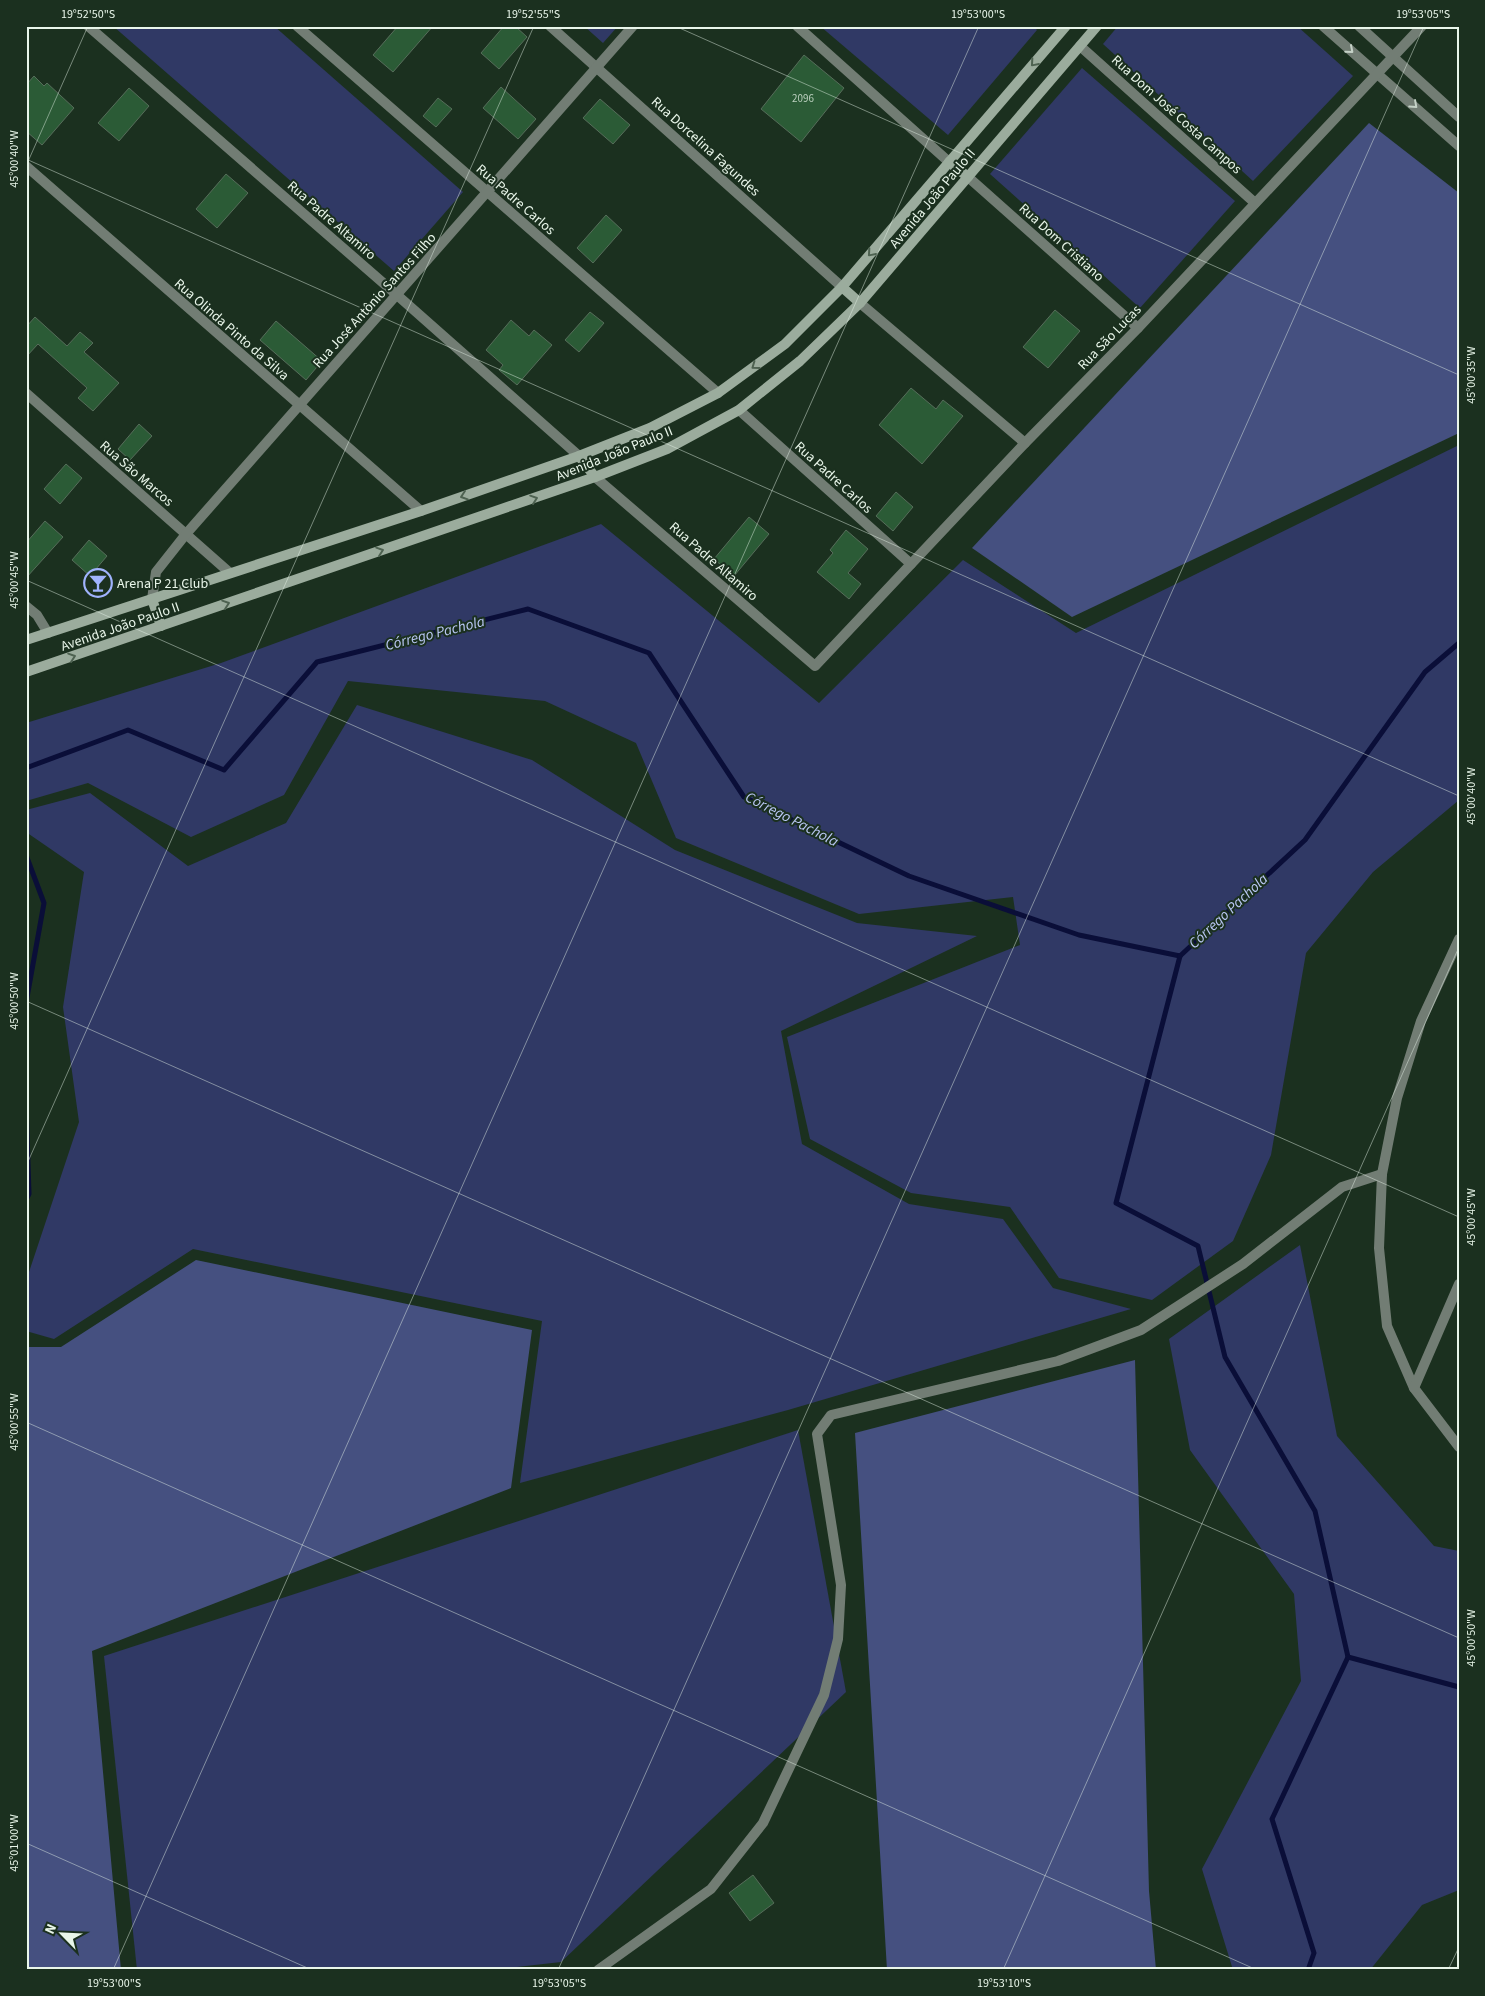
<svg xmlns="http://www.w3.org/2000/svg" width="1485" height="1996" font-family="'Source Sans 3',sans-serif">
<rect width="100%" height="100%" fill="#1b301f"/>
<g fill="#303965">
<polygon points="113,26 274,26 463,192 394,271"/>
<polygon points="584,26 618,26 603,43"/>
<polygon points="820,26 1033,26 1037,30 948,135"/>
<polygon points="1118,26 1297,26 1353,76 1253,181 1103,44"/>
<polygon points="1082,68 1235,201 1140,308 990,174"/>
<polygon points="1459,445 1459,800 1373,872 1306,953 1271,1155 1233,1241 1152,1300 1059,1278 1010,1207 911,1193 810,1139 787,1037 1020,945 1013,897 859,914 676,838 636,743 545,701 348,681 284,795 191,837 88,783 26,801 26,723 221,663 601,524 819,703 963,560 1076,633"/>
<polygon points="357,705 532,760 675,850 857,923 977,936 781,1031 802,1144 909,1204 1003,1219 1053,1288 1131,1309 788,1410 520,1483 542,1321 193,1249 54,1339 26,1331 26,1281 79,1122 63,1007 84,872 26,832 26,810 90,793 188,866 286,823"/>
<polygon points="1300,1245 1337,1436 1434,1546 1459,1551 1459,1890 1422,1905 1370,1970 1233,1970 1202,1869 1301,1681 1294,1594 1190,1450 1169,1339"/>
<polygon points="798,1430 846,1692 561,1962 490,1970 137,1970 104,1656"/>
</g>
<g fill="#455080">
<polygon points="1369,123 1459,193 1459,433 1072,617 972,548"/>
<polygon points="196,1260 532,1330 511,1488 92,1651 121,1970 26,1970 26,1347 61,1347"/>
<polygon points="1135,1360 1149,1891 1156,1970 887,1970 855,1433"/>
</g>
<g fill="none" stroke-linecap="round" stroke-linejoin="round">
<g stroke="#0a0e38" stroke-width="5">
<polyline points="26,768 128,730 224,770 317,662 528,609 649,653 744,797 909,876 1079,935 1180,956"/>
<polyline points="26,855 44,903 26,1003"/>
<polyline points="1180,956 1116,1203 1198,1246 1225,1357 1315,1511 1348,1657 1272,1819 1314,1953 1308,1970"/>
<polyline points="1180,956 1305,840 1425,672 1459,643"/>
<polyline points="26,1102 29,1194 26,1200"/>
<polyline points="1348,1657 1459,1687"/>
</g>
</g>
<g fill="#2b5b36" stroke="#566d5a">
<polygon points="398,26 433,26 393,72 373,55"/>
<polygon points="504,26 515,26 527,37 499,69 481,53"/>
<polygon points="804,55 844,88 801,142 761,109"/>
<polygon points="34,76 44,86 47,83 74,108 42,145 26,131 26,85"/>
<polygon points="501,87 536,119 518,139 483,108"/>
<polygon points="129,88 149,106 119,141 98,123"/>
<polygon points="438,98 452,109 436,127 423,116"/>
<polygon points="600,99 630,125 613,144 583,118"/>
<polygon points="226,174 248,193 217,228 196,209"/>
<polygon points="606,215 622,230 593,263 577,248"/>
<polygon points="1055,310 1080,331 1048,368 1023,347"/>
<polygon points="590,312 604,323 579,352 565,340"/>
<polygon points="35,317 67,346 80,332 93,343 84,352 119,383 93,411 78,398 87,388 38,344 26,357 26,327"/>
<polygon points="511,320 529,336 534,330 552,345 517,385 499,370 503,365 486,350"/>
<polygon points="276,321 322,361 306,380 260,340"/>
<polygon points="911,388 936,409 943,400 963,416 922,464 879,425"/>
<polygon points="139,424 152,436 130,460 118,449"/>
<polygon points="66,464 82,478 60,504 44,489"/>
<polygon points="896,492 913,507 893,531 876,516"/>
<polygon points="749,517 769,534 734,576 714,559"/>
<polygon points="45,521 63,537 26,578 26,543"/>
<polygon points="846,530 868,549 848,573 861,584 849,599 817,572 833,553 830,550"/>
<polygon points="89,540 107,556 90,576 72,560"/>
<polygon points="753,1875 774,1903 750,1921 729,1893"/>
</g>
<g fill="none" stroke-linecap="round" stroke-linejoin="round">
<g stroke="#727d74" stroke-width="10">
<polyline points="88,26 397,295 579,456"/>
<polyline points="297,26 718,393"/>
<polyline points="550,26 842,287"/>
<polyline points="797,26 949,162"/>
<polyline points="1323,26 1459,146"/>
<polyline points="1359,26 1459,117"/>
<polyline points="1080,46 1255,203"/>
<polyline points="26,166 421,511"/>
<polyline points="968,177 1138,328"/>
<polyline points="860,303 1025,443"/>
<polyline points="26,393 230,573"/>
<polyline points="739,410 911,564"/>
<polyline points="595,477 815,666 1025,443 1138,328 1422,26"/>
<polyline points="152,599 156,572 186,534 633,26"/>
<polyline points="26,606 37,615 48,633"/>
<polyline points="1459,939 1421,1021 1397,1098 1382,1174 1379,1248 1387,1326 1414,1388 1459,1447"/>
<polyline points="1414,1388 1459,1284"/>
<polyline points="598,1970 711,1889 763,1823 824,1695 838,1639 841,1585 817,1434 831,1415 1058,1361 1141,1330 1243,1264 1342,1187 1382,1174"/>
</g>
<g stroke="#9bac9d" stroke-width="10">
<polyline points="949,162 968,177"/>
<polyline points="842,287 860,303"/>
<polyline points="579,456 595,477"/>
<polyline points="152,599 161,626"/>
<polyline points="26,640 421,511 579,456 650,428 718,393 785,344 842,287 1066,26"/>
<polyline points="26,672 595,477 667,449 739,410 800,361 860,303 1097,26"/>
</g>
</g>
<defs><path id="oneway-chevron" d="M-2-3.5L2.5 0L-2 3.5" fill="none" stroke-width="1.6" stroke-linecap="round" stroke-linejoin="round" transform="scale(1.25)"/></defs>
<g stroke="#c5d2c7">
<use href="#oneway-chevron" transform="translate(1350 50) rotate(41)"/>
<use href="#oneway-chevron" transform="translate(1414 105) rotate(42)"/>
</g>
<g stroke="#4e6251">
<use href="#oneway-chevron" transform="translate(1034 63) rotate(131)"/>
<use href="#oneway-chevron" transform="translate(871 253) rotate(131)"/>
<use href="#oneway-chevron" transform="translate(755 366) rotate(144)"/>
<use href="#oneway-chevron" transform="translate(464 496) rotate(161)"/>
<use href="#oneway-chevron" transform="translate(534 499) rotate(-19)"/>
<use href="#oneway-chevron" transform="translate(380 551) rotate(-19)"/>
<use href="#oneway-chevron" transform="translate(226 604) rotate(-19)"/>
<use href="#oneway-chevron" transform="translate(72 657) rotate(-19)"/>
</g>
<path fill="none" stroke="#e9f6ea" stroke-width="1" stroke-opacity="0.45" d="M675,26L1459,375M26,159L1459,796M26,166L88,26M26,580L1459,1217M26,1001L1459,1638M26,1166L534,26M26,1422L1257,1970M26,1843L312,1970M113,1970L979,26M558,1970L1424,26M1003,1970L1459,947M1448,1970L1459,1947"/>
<defs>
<symbol id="bar-ring" viewBox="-11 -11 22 22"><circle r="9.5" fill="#1b301f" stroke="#a0b3fd" stroke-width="1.5"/><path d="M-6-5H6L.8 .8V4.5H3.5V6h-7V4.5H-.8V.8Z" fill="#a0b3fd"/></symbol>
</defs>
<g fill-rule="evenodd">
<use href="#bar-ring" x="82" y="567" width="32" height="32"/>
</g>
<g text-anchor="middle" stroke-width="4" stroke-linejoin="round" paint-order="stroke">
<g font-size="11" fill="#bacfbd">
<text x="803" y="102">2096</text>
</g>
<g font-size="14" fill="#e9f6ea" stroke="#1b301f">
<text transform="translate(1177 114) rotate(42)" y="5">Rua Dom José Costa Campos</text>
<text transform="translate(706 146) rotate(42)" y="5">Rua Dorcelina Fagundes</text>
<text transform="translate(932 198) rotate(-50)" y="5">Avenida João Paulo II</text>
<text transform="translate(516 199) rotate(41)" y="5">Rua Padre Carlos</text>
<text transform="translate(332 220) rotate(41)" y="5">Rua Padre Altamiro</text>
<text transform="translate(1062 242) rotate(42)" y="5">Rua Dom Cristiano</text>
<text transform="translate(374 300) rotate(-48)" y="5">Rua José Antônio Santos Filho</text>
<text transform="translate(232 329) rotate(41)" y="5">Rua Olinda Pinto da Silva</text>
<text transform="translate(1109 337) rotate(-46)" y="5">Rua São Lucas</text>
<text transform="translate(614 453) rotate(-22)" y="5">Avenida João Paulo II</text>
<text transform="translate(137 473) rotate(41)" y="5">Rua São Marcos</text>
<text transform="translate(834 477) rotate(42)" y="5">Rua Padre Carlos</text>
<text transform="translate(714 561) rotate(41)" y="5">Rua Padre Altamiro</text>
<text transform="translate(120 626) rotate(-19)" y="5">Avenida João Paulo II</text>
</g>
<g font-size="14" fill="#e9f6ea" stroke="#1b301f" text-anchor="start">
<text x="117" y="588">Arena P 21 Club</text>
</g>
<g font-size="15" font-style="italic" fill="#bbc8f6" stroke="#1b301f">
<text transform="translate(435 633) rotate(-14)" y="5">Córrego Pachola</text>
<text transform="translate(792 819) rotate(27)" y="5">Córrego Pachola</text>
<text transform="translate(1228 911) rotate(-43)" y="5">Córrego Pachola</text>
</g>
</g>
<rect width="1485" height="1996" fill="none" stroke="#1b301f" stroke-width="55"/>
<g transform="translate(62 1934) rotate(294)" stroke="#1b301f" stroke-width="4" paint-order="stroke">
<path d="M0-4L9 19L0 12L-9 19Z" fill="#e9f6ea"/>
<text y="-8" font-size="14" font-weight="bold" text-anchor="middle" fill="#e9f6ea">N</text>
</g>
<rect x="28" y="28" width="1430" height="1940" fill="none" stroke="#e9f6ea" stroke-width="2"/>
<g font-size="12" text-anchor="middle" fill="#e9f6ea">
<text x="88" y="18">19°52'50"S</text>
<text x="533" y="18">19°52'55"S</text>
<text x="978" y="18">19°53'00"S</text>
<text x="1423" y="18">19°53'05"S</text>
<text transform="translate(14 159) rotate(-90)" y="4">45°00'40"W</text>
<text transform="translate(1471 375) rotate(-90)" y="4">45°00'35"W</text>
<text transform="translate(14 580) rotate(-90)" y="4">45°00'45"W</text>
<text transform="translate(1471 796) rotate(-90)" y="4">45°00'40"W</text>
<text transform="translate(14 1001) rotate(-90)" y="4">45°00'50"W</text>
<text transform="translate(1471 1217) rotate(-90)" y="4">45°00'45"W</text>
<text transform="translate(14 1422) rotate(-90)" y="4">45°00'55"W</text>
<text transform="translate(1471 1638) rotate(-90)" y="4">45°00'50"W</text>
<text transform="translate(14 1843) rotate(-90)" y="4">45°01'00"W</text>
<text x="114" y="1987">19°53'00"S</text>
<text x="559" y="1987">19°53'05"S</text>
<text x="1004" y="1987">19°53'10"S</text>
</g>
</svg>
